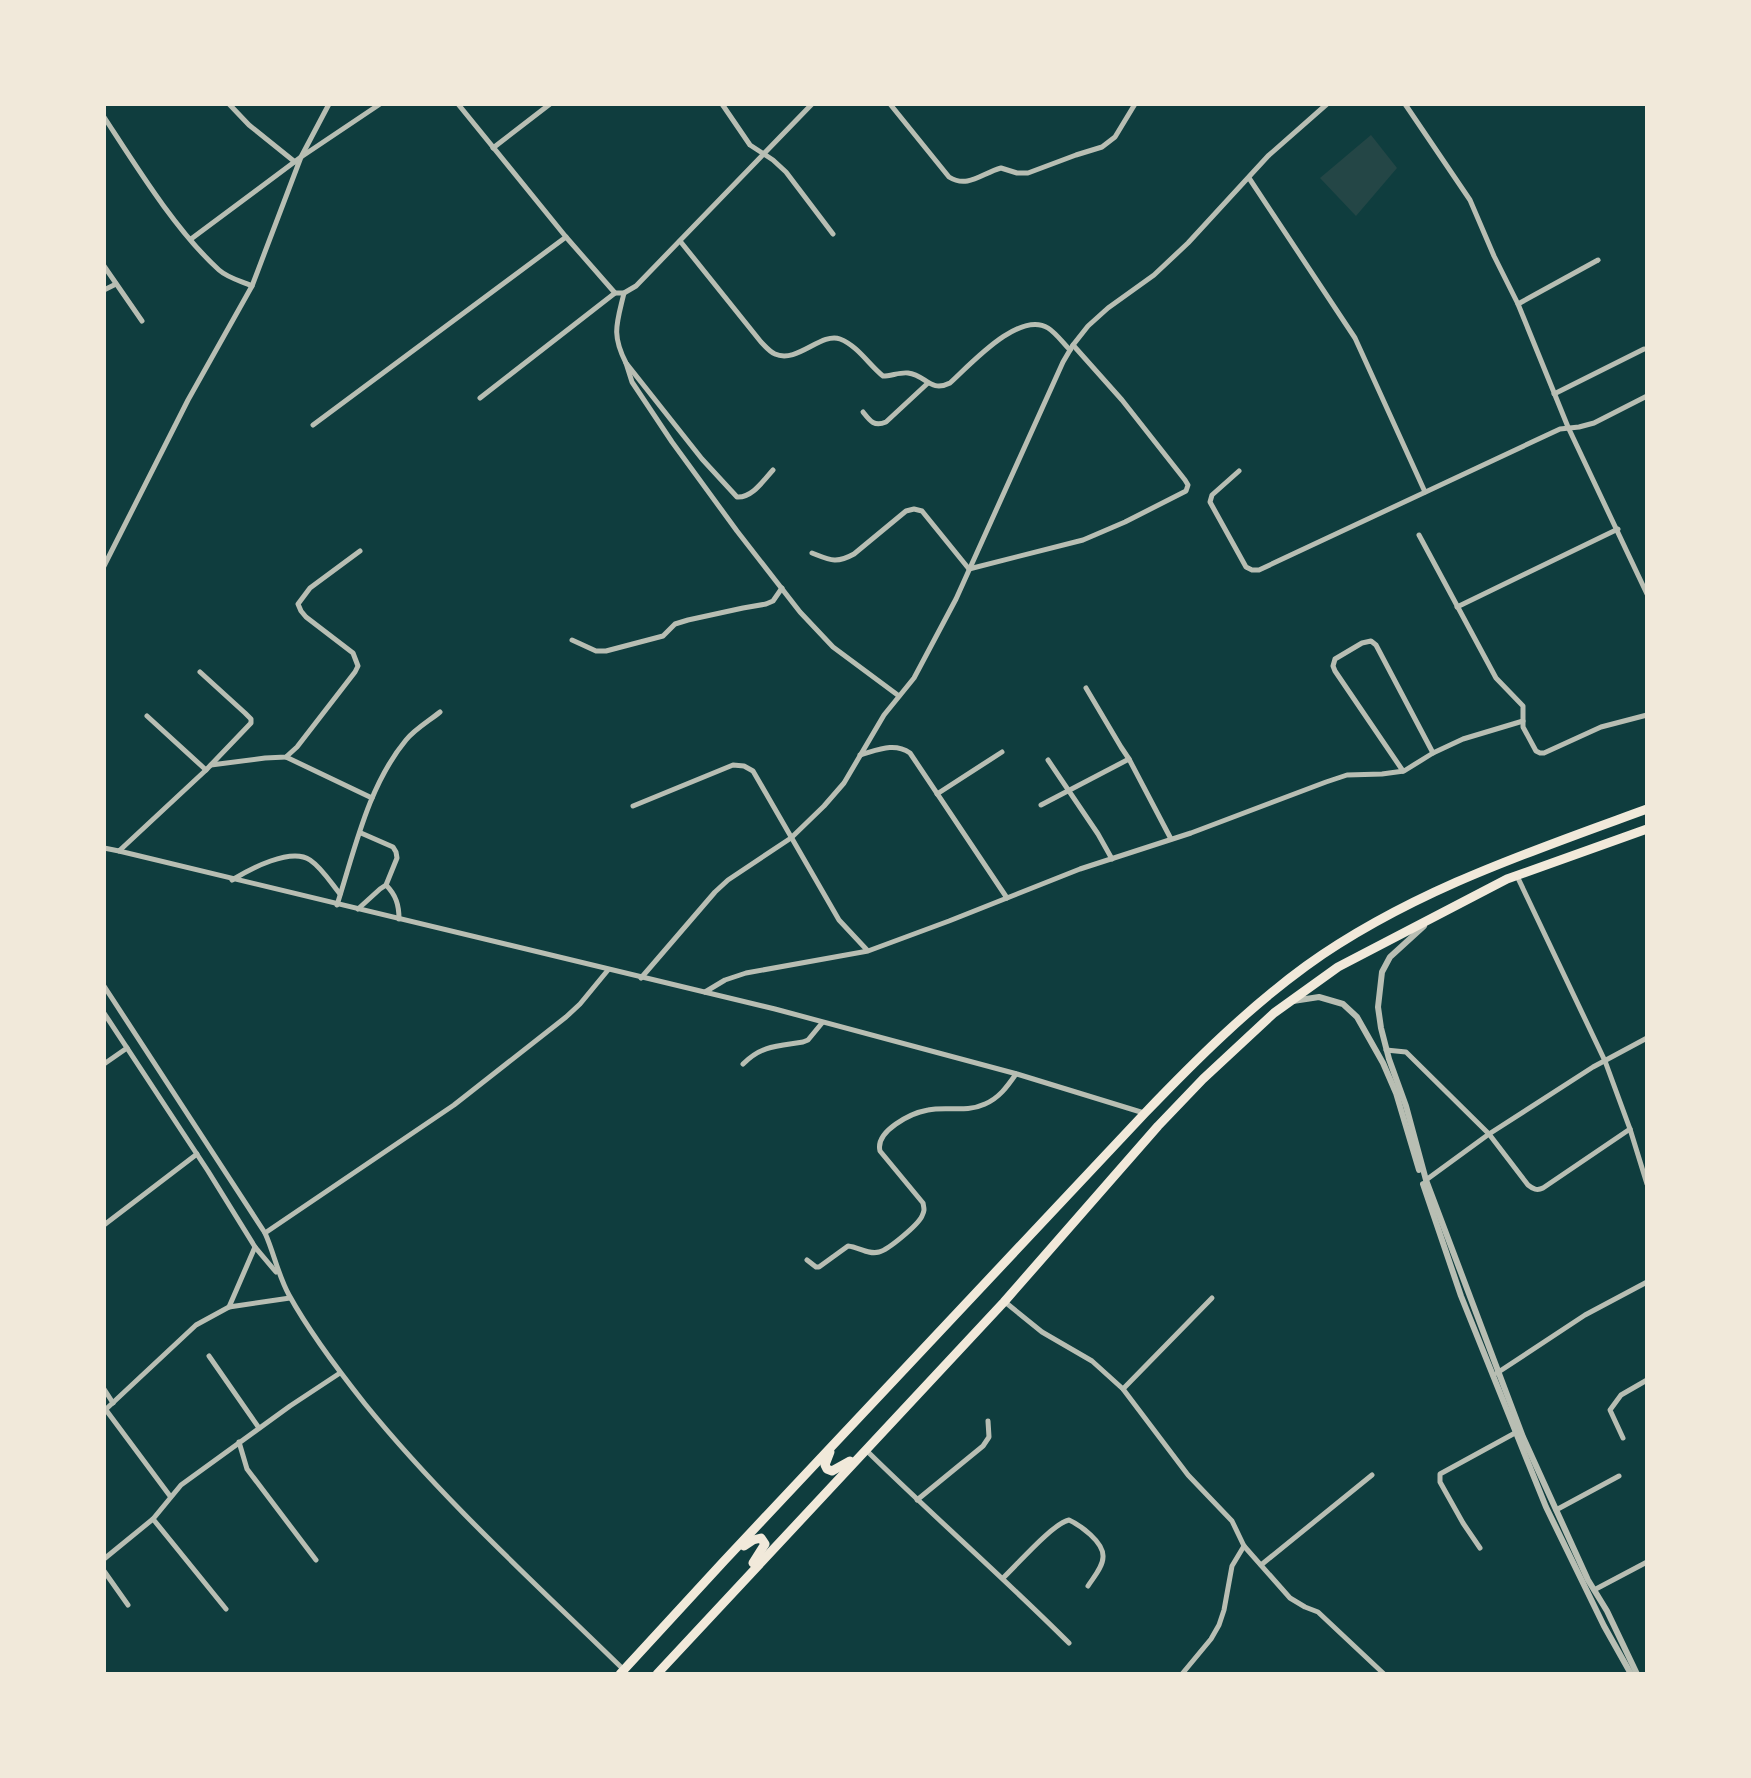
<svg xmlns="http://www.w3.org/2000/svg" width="1751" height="1778" font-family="'Archivo Narrow',sans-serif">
<rect width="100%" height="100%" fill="#0f3d3e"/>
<polygon fill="#244646" points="1371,135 1397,168 1356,216 1320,178"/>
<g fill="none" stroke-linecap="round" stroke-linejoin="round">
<g stroke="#b8beb3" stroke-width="5">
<polyline points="229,104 249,125 295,162"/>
<polyline points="458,104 566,237 615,293 624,293 636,286 812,104"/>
<polyline points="722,104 750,145 773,160 786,172 833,234"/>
<path d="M890,104L949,177C968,189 982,173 1001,168L1017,173H1028L1076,155L1102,147L1115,137L1135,104"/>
<polyline points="1405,104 1470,200 1494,256 1518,304 1568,427 1647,594"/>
<path d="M104,117C136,166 176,231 219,270C228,278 241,281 252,286"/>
<polyline points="493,148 550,104"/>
<polyline points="1249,178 1355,338 1425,492"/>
<polyline points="191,239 301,157 380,104"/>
<path d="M680,241L761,342C765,346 770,352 775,354C797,364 821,332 840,339C858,346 869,365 883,376C891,376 900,372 908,373C926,375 930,393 950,383C970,365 1019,310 1048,328C1056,333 1063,343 1070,350"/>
<polyline points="104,266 142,321"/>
<polyline points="104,290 116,284"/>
<path d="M624,293C617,323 611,334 626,363L702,459L737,497C752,498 763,481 773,470"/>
<polyline points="1518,304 1598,260"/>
<polyline points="626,363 632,382 672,442 737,531 800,612 833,647 899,696"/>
<polyline points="1554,394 1644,349"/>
<polyline points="480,398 615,293"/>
<path d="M863,412C870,421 874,427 886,422L928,383"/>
<polyline points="313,425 566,237"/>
<polyline points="1239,471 1212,495 1210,502 1246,567 1252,570 1259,570 1560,429 1579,427 1594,423 1647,396"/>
<polyline points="1419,535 1496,678 1523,706 1523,727 1536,751 1540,753 1544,753 1601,727 1647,715"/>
<path d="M812,553C830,560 836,564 854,554L906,511L914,509L922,511L969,569L1083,540L1125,522L1186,491L1188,485L1185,480L1122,400L1073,345"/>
<polyline points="104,566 188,400 252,286 301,157 329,104"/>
<polyline points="1457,607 1618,529"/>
<polyline points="572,640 596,651 606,651 663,636 675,624 688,620 743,608 766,604 773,601 782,588"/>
<polyline points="1086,688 1121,747 1129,759 1171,839"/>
<polyline points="147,716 206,770"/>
<path d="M860,755C878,750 894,742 910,753L1007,898"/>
<polyline points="286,757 372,798"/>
<polyline points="1048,760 1098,834 1112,859"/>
<polyline points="211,765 265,758 286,757 297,747 355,672 358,666 353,653 306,617 301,611 298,604 310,588 360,551"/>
<polyline points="1403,771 1335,671 1333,666 1335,659 1362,643 1371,641 1376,645 1433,753"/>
<polyline points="937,794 1002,752"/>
<polyline points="1041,805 1129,759"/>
<polyline points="633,806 733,765 744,766 753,771 839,920 867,950"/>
<polyline points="104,848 119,851 206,770 251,723 251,719 245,713 200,672"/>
<polyline points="119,851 775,1009 1017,1074 1144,1113"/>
<polyline points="1517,876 1605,1061 1630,1129 1647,1184"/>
<path d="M232,880C250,869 291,847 310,860C322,868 331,883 340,894"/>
<path d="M386,885C396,895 399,905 399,919"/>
<path d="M337,905C355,849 368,786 406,740C415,729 429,721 440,712"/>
<polyline points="358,909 380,889 386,885 397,858 396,852 393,847 361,833"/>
<polyline points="641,978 715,892 728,880 791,838 824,806 844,783 884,715 914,678 956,599 1063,362 1073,345 1088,326 1108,308 1154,275 1188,243 1268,156 1327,104"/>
<path d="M104,986L265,1233C274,1253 278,1275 289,1295C310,1333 338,1370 365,1404C443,1500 535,1583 623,1669"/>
<polyline points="705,992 725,980 746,973 868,951 949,921 1080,869 1191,833 1326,782 1347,775 1382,774 1404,771 1433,753 1463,739 1523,721"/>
<polyline points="104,1013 208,1171 255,1247 276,1272"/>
<path d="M1386,1050L1406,1052L1489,1134L1528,1185C1533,1189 1537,1191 1543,1188L1630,1129"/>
<polyline points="104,1064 127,1048"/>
<path d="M743,1064C762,1045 778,1046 803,1042L808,1040L822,1023"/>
<polyline points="1426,1180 1489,1134 1593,1067 1647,1038"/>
<polyline points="104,1225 197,1154"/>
<polyline points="265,1233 454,1105 566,1017 580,1004 608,970"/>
<path d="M807,1260L816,1267H819L848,1246C859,1247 868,1255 879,1252C888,1250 918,1225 922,1216C925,1210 924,1209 923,1203L880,1151C875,1131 911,1113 928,1110C947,1106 966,1113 985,1104C999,1098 1007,1087 1016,1074"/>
<polyline points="1005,1302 1042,1332 1092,1361 1123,1389 1188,1475 1232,1521 1244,1546 1290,1598 1305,1607 1318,1612 1384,1674"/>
<polyline points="229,1307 255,1247"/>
<polyline points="209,1356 259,1428"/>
<polyline points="1497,1373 1585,1315 1647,1282"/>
<polyline points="104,1389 113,1403"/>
<polyline points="1123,1389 1212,1298"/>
<polyline points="106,1410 170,1496"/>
<polyline points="104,1411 196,1325 229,1307 290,1298"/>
<polyline points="1623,1438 1610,1410 1621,1395 1647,1380"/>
<polyline points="239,1442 247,1469 316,1560"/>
<path d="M867,1451C933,1516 1003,1577 1069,1643"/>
<polyline points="917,1500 983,1446 989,1437 988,1421"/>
<polyline points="1556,1510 1619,1476"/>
<polyline points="153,1519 226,1609"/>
<polyline points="1480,1548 1463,1523 1440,1482 1440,1474 1515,1433"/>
<polyline points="104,1559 153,1519 181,1485 290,1406 340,1373"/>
<polyline points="1261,1565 1372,1475"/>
<polyline points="104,1571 128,1605"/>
<path d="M1003,1578C1018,1564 1052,1524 1069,1520C1080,1525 1104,1542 1103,1557C1103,1567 1093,1578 1088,1586"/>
<polyline points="1594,1590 1647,1562"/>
<polyline points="1182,1674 1211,1639 1219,1625 1224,1610 1232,1566 1244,1546"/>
</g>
<g stroke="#b8beb3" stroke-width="6">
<polyline points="1424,926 1390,957 1382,972 1378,1007 1381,1028 1389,1059 1406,1106 1426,1180 1523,1437 1588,1580 1607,1611 1637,1674"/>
<polyline points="1293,1001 1319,997 1343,1004 1357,1017 1383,1063 1396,1093 1419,1170"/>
<polyline points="1423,1184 1461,1296 1546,1507 1604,1626 1631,1674"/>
</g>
<g stroke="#f1e9da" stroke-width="9">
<polyline points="830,1452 825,1465 827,1469 832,1471 850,1461"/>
<polyline points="744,1546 753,1540 761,1538 765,1544 753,1563"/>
<path d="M620,1674L724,1561L1145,1113C1195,1061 1247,1009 1306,966C1409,892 1529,852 1647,809"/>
<polyline points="657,1674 1004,1302 1158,1126 1203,1079 1274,1013 1338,967 1507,879 1647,829"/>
</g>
</g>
<rect width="1751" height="1778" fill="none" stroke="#f1e9da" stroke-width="212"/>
</svg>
